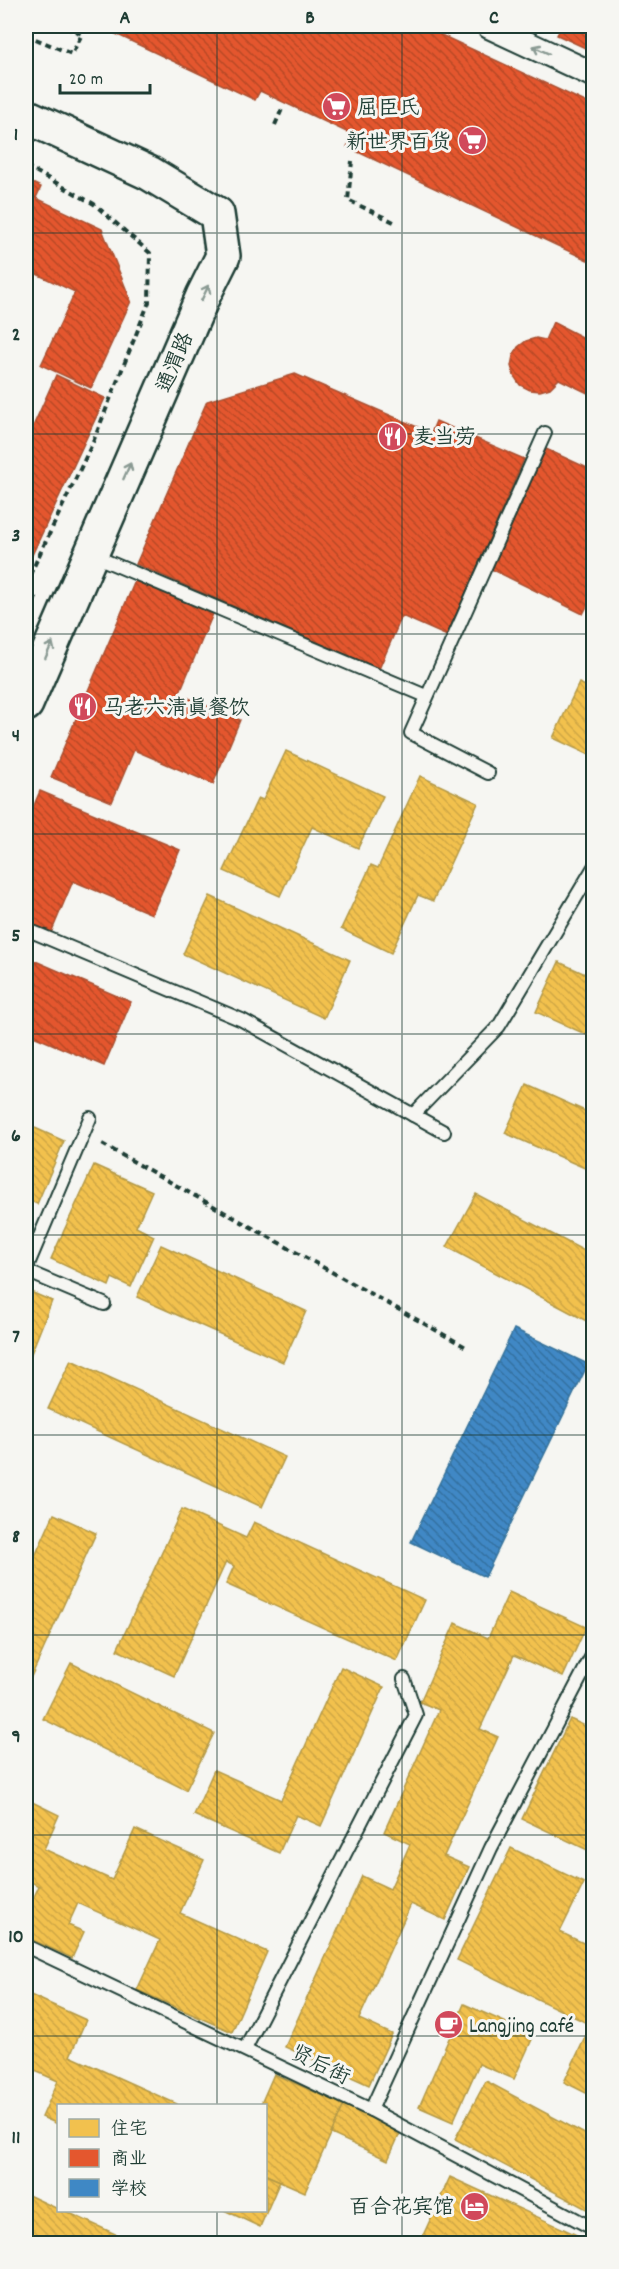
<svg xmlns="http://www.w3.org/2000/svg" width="619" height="2269" font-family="Dekko,'LXGW WenKai TC',sans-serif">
<defs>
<pattern id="homes-back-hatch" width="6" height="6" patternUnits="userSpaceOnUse" patternTransform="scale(1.5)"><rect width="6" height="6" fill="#f2c14e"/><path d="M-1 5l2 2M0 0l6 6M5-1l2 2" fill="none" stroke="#cfa745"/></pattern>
<pattern id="shops-back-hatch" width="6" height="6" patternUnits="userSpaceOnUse" patternTransform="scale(1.5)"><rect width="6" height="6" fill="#e4572e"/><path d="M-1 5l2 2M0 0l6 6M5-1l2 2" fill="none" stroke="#b84928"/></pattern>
<pattern id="schools-back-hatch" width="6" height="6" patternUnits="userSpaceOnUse" patternTransform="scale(1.5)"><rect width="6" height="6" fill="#3f88c5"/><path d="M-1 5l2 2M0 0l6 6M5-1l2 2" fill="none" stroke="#3470a1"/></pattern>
</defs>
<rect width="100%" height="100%" fill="#f6f6f2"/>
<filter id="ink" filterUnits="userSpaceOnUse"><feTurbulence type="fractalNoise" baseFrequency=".0167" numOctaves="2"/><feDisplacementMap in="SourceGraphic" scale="12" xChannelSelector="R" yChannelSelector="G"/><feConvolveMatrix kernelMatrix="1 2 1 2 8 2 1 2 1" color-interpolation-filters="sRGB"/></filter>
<g filter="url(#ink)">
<g fill="url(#homes-back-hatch)" stroke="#b39946" stroke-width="1.5">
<polygon points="579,683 594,690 594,757 553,738"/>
<polygon points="286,751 383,796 358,848 312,827 280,896 224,871 258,798 263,800"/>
<polygon points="420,776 478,803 433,901 418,895 391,953 341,929 371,865 378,868"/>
<polygon points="210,896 350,960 324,1018 183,954"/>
<polygon points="559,962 594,978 594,1038 536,1012"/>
<polygon points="527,1085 594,1115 594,1172 505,1133"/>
<polygon points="26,1124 64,1141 37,1204 26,1199"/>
<polygon points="94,1165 152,1191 136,1227 154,1236 131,1287 112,1278 109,1286 51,1259"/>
<polygon points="476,1194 594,1256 594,1325 447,1247"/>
<polygon points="161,1245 306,1311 283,1362 137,1297"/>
<polygon points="26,1290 52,1301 26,1366"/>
<polygon points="71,1360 285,1457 262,1507 48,1409"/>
<polygon points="182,1509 246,1538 254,1522 425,1600 397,1661 226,1584 234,1566 226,1562 174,1676 117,1650"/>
<polygon points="54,1514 96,1533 26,1688 26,1576"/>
<polygon points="509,1592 586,1627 563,1677 514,1655 480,1729 498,1737 444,1856 469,1867 445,1920 411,1904 359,2019 392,2034 369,2085 285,2047 362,1876 390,1889 410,1844 384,1832 439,1710 420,1702 455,1623 488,1638"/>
<polygon points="71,1663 214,1733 186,1790 43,1719"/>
<polygon points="341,1667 384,1687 321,1826 296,1815 279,1853 194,1815 214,1770 281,1800"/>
<polygon points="570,1719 594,1730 594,1853 522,1819"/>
<polygon points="26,1799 59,1815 44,1849 112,1880 135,1829 204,1860 180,1913 267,1952 232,2032 137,1990 160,1940 78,1903 68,1925 84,1932 72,1958 26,1937 26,1905 29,1907 39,1886 29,1881 26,1889"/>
<polygon points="511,1848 584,1883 560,1932 594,1948 594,2097 564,2082 591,2025 457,1960"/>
<polygon points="26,1993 86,2020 70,2056 177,2104 177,2106 58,2106 58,2124 42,2117 58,2081 26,2067"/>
<polygon points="464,2004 534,2035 514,2079 479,2064 453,2122 419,2107"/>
<polygon points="274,2074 344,2105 305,2192 266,2175 266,2106 260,2106"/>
<polygon points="486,2081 594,2139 594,2213 455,2139"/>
<polygon points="344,2105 401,2131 388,2160 331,2134"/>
<polygon points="266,2175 280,2181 260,2227 224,2210 266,2210"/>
<polygon points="450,2177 577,2235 573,2244 419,2244"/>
<polygon points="26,2194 58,2209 58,2210 63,2210 137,2244 26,2244"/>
</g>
<g fill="url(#shops-back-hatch)" stroke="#a94f30" stroke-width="1.5">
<polygon points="99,26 422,26 594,106 594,263 347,147 353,135 260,91 255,100"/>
<polygon points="562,26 594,26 594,52 557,35"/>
<polygon points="26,180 41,187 36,198 102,229 131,301 91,388 41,365 75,292 26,269"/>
<polygon points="553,322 594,343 594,396 559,379 550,388 540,391 530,390 520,385 514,376 511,366 513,356 518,347 526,341 536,338 545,340"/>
<polygon points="295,374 431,433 436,421 524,459 447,636 402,616 379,669 136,564 207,401"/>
<polygon points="56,375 105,398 26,568 26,442"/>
<polygon points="546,449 594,471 594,593 583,614 489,568"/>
<polygon points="135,581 213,614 179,694 240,720 213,784 134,750 112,802 51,777"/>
<polygon points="40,791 180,850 152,914 73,881 51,933 26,922 26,824"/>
<polygon points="26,957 131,1002 104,1066 26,1033"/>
</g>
<polygon fill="url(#schools-back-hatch)" stroke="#35729a" stroke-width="1.5" points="514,1329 588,1364 485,1577 411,1542"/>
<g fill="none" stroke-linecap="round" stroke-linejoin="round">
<defs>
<g id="lane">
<polyline points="92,555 426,696"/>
<polyline points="488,773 411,733 545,433"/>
<polyline points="26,929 242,1020 444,1132"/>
<polyline points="413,1115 499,1026 594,867"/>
<polyline points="26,1269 90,1118"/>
<polyline points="26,1271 104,1304"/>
<polyline points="26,1946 371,2110 594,2229"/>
<polyline points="245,2049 416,1715 404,1679"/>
<polyline points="371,2110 491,1848 594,1652"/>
</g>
<polyline id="street" points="489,26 594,75"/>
<polyline id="secondary" points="26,116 149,173 217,214 223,256 203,296 26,704"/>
</defs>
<use href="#lane" stroke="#1f3d34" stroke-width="16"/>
<use href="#street" stroke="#1f3d34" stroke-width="28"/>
<use href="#secondary" stroke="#1f3d34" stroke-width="38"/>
<g stroke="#1f3d34" stroke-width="4" stroke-dasharray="6 4.5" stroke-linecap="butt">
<polyline points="26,35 72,54 82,34 62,26"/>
<polyline points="275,125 282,109"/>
<polyline points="352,161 348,200 396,223"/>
<polyline points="26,166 94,204 150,253 149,302 93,442 26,583"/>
<polyline points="26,594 37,599"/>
<polyline points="102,1144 466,1347"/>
</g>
<use href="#lane" stroke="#f6f6f2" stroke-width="12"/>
<use href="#street" stroke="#f6f6f2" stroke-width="24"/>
<use href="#secondary" stroke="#f6f6f2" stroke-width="33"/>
</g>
<defs><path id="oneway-shaft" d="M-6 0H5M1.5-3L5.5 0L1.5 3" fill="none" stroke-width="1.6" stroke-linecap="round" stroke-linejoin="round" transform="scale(1.5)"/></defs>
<g stroke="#8a9a93">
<use href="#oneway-shaft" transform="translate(541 50) rotate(-155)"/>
<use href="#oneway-shaft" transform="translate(205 293) rotate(-64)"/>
<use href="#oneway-shaft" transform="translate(127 471) rotate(-66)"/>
<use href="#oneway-shaft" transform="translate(49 650) rotate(-66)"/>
</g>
</g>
<path fill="none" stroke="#1f3d34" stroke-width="1.5" stroke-opacity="0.55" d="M217,26V2106M402,26V2244M26,233H594M26,434H594M26,634H594M26,834H594M26,1034H594M26,1235H594M26,1435H594M26,1635H594M26,1835H594M26,2036H594M217,2210V2244"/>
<defs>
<symbol id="supermarket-disc" viewBox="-11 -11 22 22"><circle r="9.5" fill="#d1495b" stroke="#f6f6f2"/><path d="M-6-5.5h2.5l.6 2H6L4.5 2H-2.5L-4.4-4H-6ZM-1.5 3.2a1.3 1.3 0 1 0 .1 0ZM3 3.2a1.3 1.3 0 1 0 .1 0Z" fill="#fff"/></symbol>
<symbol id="restaurant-disc" viewBox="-11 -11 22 22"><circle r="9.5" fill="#d1495b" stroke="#f6f6f2"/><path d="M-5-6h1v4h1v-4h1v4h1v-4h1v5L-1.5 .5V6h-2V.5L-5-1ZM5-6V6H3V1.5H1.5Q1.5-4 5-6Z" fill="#fff"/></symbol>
<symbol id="cafe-disc" viewBox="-11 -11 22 22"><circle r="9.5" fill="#d1495b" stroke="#f6f6f2"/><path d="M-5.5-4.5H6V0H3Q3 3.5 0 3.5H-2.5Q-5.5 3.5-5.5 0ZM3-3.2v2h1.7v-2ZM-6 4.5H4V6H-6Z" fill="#fff"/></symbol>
<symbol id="hotel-disc" viewBox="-11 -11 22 22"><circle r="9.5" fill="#d1495b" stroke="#f6f6f2"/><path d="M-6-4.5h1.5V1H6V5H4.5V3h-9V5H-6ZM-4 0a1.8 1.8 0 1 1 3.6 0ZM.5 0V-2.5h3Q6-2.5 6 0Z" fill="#fff"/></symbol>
</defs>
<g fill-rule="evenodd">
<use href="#supermarket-disc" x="320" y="90" width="33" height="33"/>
<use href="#supermarket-disc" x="456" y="124" width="33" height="33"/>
<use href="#restaurant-disc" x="376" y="420" width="33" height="33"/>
<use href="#restaurant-disc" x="66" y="690" width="33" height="33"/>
<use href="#cafe-disc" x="432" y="2008" width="33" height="33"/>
<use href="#hotel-disc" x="458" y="2190" width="33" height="33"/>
</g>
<g text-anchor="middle" stroke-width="6" stroke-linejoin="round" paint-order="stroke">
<g font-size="21" fill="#1f3d34" stroke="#f6f6f2" text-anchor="start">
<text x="357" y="114">屈臣氏</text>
<text x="451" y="148" text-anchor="end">新世界百货</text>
<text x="413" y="443">麦当劳</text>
<text x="103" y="714">马老六清真餐饮</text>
<text x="469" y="2032">Langjing café</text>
<text x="454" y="2213" text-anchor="end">百合花宾馆</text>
</g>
<g font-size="21" fill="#1f3d34" stroke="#f6f6f2">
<text transform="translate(174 362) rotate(-67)" y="7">通渭路</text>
<text transform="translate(321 2064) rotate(26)" y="7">贤后街</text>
</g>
</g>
<rect width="619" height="2269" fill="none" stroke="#f6f6f2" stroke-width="66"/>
<rect x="57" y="2104" width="210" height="108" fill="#f6f6f2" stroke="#a0aca6" stroke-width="1.5"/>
<rect x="69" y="2119" width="30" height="18" fill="#f2c14e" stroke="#a0aca6" stroke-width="1.5"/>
<text x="111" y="2134" font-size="18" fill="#1f3d34">住宅</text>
<rect x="69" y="2149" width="30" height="18" fill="#e4572e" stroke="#a0aca6" stroke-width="1.5"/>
<text x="111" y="2164" font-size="18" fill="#1f3d34">商业</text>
<rect x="69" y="2179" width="30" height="18" fill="#3f88c5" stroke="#a0aca6" stroke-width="1.5"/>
<text x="111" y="2194" font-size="18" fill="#1f3d34">学校</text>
<path d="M60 84v9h90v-9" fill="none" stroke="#1f3d34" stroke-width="3"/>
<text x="69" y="84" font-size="18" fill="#1f3d34" stroke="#f6f6f2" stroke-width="4.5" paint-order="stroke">20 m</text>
<rect x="33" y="33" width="553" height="2203" fill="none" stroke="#1f3d34" stroke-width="2"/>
<g font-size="20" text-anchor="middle" font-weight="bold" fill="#1f3d34">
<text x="125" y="23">A</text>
<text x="310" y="23">B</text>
<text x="494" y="23">C</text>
<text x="16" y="140">1</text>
<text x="16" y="340">2</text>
<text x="16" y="541">3</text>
<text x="16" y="741">4</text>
<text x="16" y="941">5</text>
<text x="16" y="1141">6</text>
<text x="16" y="1342">7</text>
<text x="16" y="1542">8</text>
<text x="16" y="1742">9</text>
<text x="16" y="1942">10</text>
<text x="16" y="2143">11</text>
</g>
</svg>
